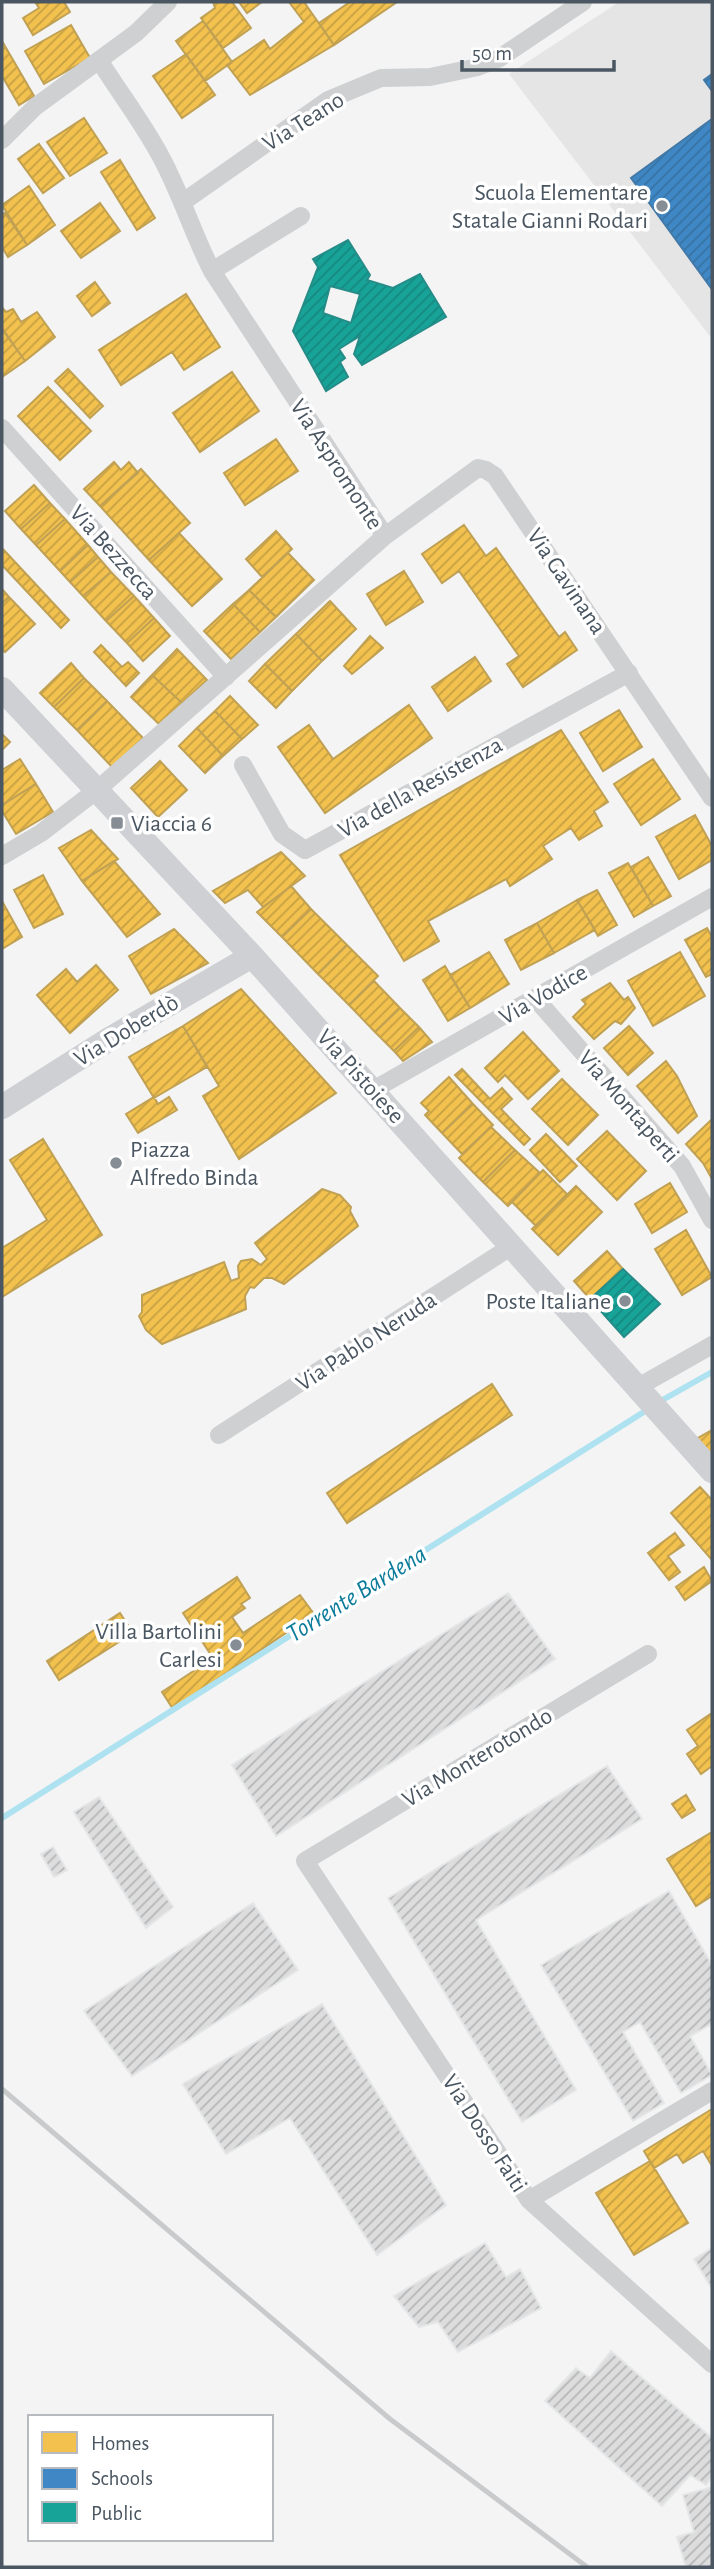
<svg xmlns="http://www.w3.org/2000/svg" width="714" height="2569" font-family="'Alegreya Sans',sans-serif">
  <defs>
    <pattern id="homes-hatch" width="6" height="6" patternUnits="userSpaceOnUse" patternTransform="scale(1.75)"><rect width="6" height="6" fill="#f2c14e"/><path d="M-1 1l2-2M0 6l6-6M5 7l2-2" fill="none" stroke="#c6a044"/></pattern>
    <pattern id="schools-hatch" width="6" height="6" patternUnits="userSpaceOnUse" patternTransform="scale(1.75)"><rect width="6" height="6" fill="#3f88c5"/><path d="M-1 1l2-2M0 6l6-6M5 7l2-2" fill="none" stroke="#3772a3"/></pattern>
    <pattern id="public-hatch" width="6" height="6" patternUnits="userSpaceOnUse" patternTransform="scale(1.75)"><rect width="6" height="6" fill="#17a398"/><path d="M-1 1l2-2M0 6l6-6M5 7l2-2" fill="none" stroke="#17887f"/></pattern>
    <pattern id="building-hatch" width="6" height="6" patternUnits="userSpaceOnUse" patternTransform="scale(1.75)"><rect width="6" height="6" fill="#ddddde"/><path d="M-1 1l2-2M0 6l6-6M5 7l2-2" fill="none" stroke="#b5b6b7"/></pattern>
  </defs>
  <rect width="100%" height="100%" fill="#f4f4f4"/>
  <path fill="#e6e5e6" d="M619,2H712V339L509,74Z"/>
  <path fill="url(#homes-hatch)" stroke="#c0a154" stroke-width="2" d="M35,2H64L70,12L33,35L23,18L39,8Z
    M213,2H232L251,28L223,48L201,18L215,8Z
    M239,2H262L247,13Z
    M289,2H304L334,45L250,95L227,65L264,40L270,49L304,22Z
    M350,2H397L334,45L319,23Z
    M203,21L232,62L205,81L176,41Z
    M71,25L90,58L44,84L25,51Z
    M2,41L34,96L19,105L2,76Z
    M186,54L215,95L182,118L153,76Z
    M84,118L107,153L70,176L47,142Z
    M39,144L64,178L43,193L18,159Z
    M120,160L155,218L137,230L101,172Z
    M29,186L55,225L27,245L2,205Z
    M100,203L120,231L81,258L61,231Z
    M5,213L27,245L8,257L2,247V215Z
    M95,282L110,303L92,316L77,296Z
    M186,294L220,347L184,370L172,352L121,385L99,350Z
    M2,307L6,312L13,309L21,322L37,312L55,337L25,361L2,328Z
    M2,329L25,361L2,377Z
    M68,369L103,406L90,418L55,381Z
    M232,372L259,411L200,452L173,413Z
    M48,387L91,431L60,460L18,416Z
    M276,439L298,471L245,505L224,473Z
    M114,462L121,470L129,462L138,473L100,506L84,489Z
    M141,469L190,523L149,560L100,506Z
    M34,485L50,503L21,529L5,511Z
    M50,503L65,519L36,545L21,529Z
    M65,519L88,545L60,571L36,545Z
    M464,525L486,556L496,548L559,637L565,632L577,650L523,687L507,664L519,656L459,571L442,583L422,554Z
    M276,531L292,549L262,577L246,559Z
    M179,533L222,579L192,606L149,560Z
    M88,545L98,557L70,582L60,571Z
    M2,548L69,620L61,628L2,565Z
    M288,553L314,580L276,617L249,590Z
    M98,557L111,572L83,596L70,582Z
    M404,571L423,602L386,625L367,594Z
    M111,572L134,596L106,621L83,596Z
    M2,589L9,597L2,603Z
    M249,590L276,617L260,632L233,604Z
    M134,596L154,618L127,643L106,621Z
    M9,597L35,624L5,652L2,649V603Z
    M330,601L356,629L322,661L296,634Z
    M233,604L260,632L231,659L204,631Z
    M154,618L170,636L143,661L127,643Z
    M296,634L322,661L292,691L265,664Z
    M370,636L383,648L352,674L344,666Z
    M101,645L122,667L128,662L139,673L126,686L94,652Z
    M177,649L207,680L182,703L152,675Z
    M475,657L491,681L448,711L432,687Z
    M71,663L84,678L54,707L40,693Z
    M265,664L292,691L276,708L249,681Z
    M152,675L182,703L160,725L131,697Z
    M84,678L107,701L77,730L54,707Z
    M230,696L258,725L242,739L215,711Z
    M107,701L143,738L112,767L77,730Z
    M409,705L432,738L325,813L278,747L309,725L333,759Z
    M619,710L642,747L603,771L580,733Z
    M215,711L242,739L223,756L197,728Z
    M197,728L223,756L205,773L179,746Z
    M561,730L608,802L594,811L602,826L579,840L571,828L543,846L552,859L510,886L506,879L428,921L439,941L404,961L340,855Z
    M2,734L10,742L2,750Z
    M20,759L36,784L2,805V770Z
    M653,759L680,799L641,825L614,784Z
    M160,761L187,790L158,817L131,788Z
    M36,784L53,812L16,834L2,811V805Z
    M695,815L712,846V860L679,879L656,837Z
    M91,830L118,859L82,881L59,848Z
    M281,852L305,876L263,907L248,890L225,903L213,891Z
    M648,857L671,896L653,906L631,867Z
    M114,861L160,914L127,937L82,881Z
    M628,863L653,906L634,917L609,873Z
    M43,875L63,914L34,928L14,890Z
    M291,886L311,909L282,937L257,912Z
    M597,890L617,925L598,936L577,900Z
    M577,900L595,930L554,953L537,923Z
    M2,901L22,937L2,949Z
    M311,909L347,945L318,974L282,937Z
    M537,923L554,953L521,970L505,940Z
    M707,928L712,937V974L706,977L685,940Z
    M174,929L208,963L151,994L129,956Z
    M347,945L378,976L349,1005L318,974Z
    M489,952L509,984L470,1008L450,975Z
    M680,952L705,996L653,1026L628,981Z
    M96,965L118,990L70,1033L37,995L66,969L77,982Z
    M445,966L470,1008L448,1021L423,980Z
    M374,981L400,1008L375,1032L349,1005Z
    M610,983L624,1000L628,997L635,1008L621,1024L615,1021L594,1039L573,1017L586,1004L582,1000Z
    M241,989L336,1093L239,1159L203,1096L219,1086L183,1026Z
    M400,1008L419,1027L394,1051L375,1032Z
    M183,1026L207,1067L154,1098L129,1057Z
    M629,1026L653,1053L628,1075L604,1048Z
    M419,1027L432,1042L403,1061L394,1051Z
    M523,1032L559,1071L528,1099L505,1075L498,1082L485,1068Z
    M666,1061L677,1076L697,1116L678,1133L637,1086Z
    M462,1069L490,1099L502,1088L512,1099L501,1109L530,1139L524,1145L455,1075Z
    M449,1077L473,1104L442,1133L425,1115L429,1111L421,1103Z
    M562,1079L598,1115L568,1145L532,1109Z
    M154,1097L158,1104L169,1097L177,1110L138,1133L126,1114Z
    M473,1104L493,1125L462,1154L442,1133Z
    M712,1119V1179L703,1163L686,1144Z
    M491,1127L515,1150L483,1182L459,1158Z
    M607,1131L646,1171L617,1200L577,1159Z
    M546,1134L577,1166L560,1182L530,1150Z
    M43,1139L102,1235L2,1297V1248L47,1220L10,1160Z
    M515,1150L540,1173L508,1206L483,1182Z
    M543,1170L567,1194L536,1226L512,1202Z
    M670,1183L687,1212L652,1233L635,1204Z
    M576,1186L602,1212L558,1255L532,1229Z
    M322,1189L340,1195L351,1207L350,1211L358,1226L284,1284L272,1278H264L254,1288L250,1287L245,1296L246,1309L162,1344L146,1330L139,1316L142,1312V1295L224,1262L231,1281L239,1278L238,1266L241,1261L252,1259L261,1265L267,1259L255,1243Z
    M686,1230L712,1277L682,1295L655,1249Z
    M607,1251L623,1269L590,1299L574,1281Z
    M492,1384L512,1415L347,1523L327,1493Z
    M712,1430V1459L696,1439Z
    M700,1487L712,1500V1560L671,1513Z
    M675,1533L684,1545L668,1556L680,1572L669,1580L648,1553Z
    M704,1567L712,1581L685,1600L676,1587Z
    M237,1577L250,1598L241,1604L245,1608L232,1617L243,1633L300,1595L314,1614L173,1709L162,1692L213,1658L183,1613Z
    M120,1613L133,1633L59,1680L47,1661Z
    M712,1713V1766L701,1774L687,1754L698,1746L687,1730Z
    M686,1795L695,1810L682,1818L672,1804Z
    M712,1832V1896L696,1906L667,1859Z
    M712,2109V2166L703,2151L683,2163L677,2154L654,2168L644,2151Z
    M650,2161L688,2223L634,2255L596,2193Z"/>
  <path fill="url(#schools-hatch)" stroke="#4279a7" stroke-width="2" d="M712,74V91L704,80Z
    M712,119V287L711,288L631,178Z"/>
  <path fill="url(#public-hatch)" stroke="#268c88" stroke-width="2" fill-rule="evenodd" d="M348,240L370,275L367,280L393,288L420,274L446,317L362,365L354,354L360,336L339,349L345,358L340,362L348,377L326,391L293,331L318,267L313,259ZM330,286L360,294L351,323L323,313Z
    M623,1269L660,1304L624,1337L590,1299Z"/>
  <g fill="none" stroke-linecap="round" stroke-linejoin="round">
    <path stroke="#aee2f0" stroke-width="6" d="M659,1402L712,1372
      M2,1818L650,1408"/>
  </g>
  <path fill="url(#building-hatch)" stroke="#e5e6e7" stroke-width="2" d="M508,1593L555,1659L276,1836L232,1765Z
    M607,1766L642,1819L476,1920L576,2090L522,2122L388,1898Z
    M99,1797L173,1907L146,1928L74,1812Z
    M53,1847L67,1870L54,1877L41,1854Z
    M669,1891L712,1965V2024L690,2036L712,2075L681,2093L640,2022L623,2032L664,2103L633,2121L541,1965Z
    M253,1903L298,1970L132,2076L84,2011Z
    M322,2004L446,2205L377,2255L290,2118L226,2154L183,2084Z
    M485,2243L506,2277L520,2269L541,2308L458,2352L438,2322L419,2327L394,2296Z
    M712,2248V2289L694,2259Z
    M611,2351L712,2438V2478L706,2485L690,2475L662,2506L545,2401L576,2368L590,2378Z
    M712,2487V2567H686L677,2537L694,2532L683,2495Z"/>
  <g fill="none" stroke-linecap="round" stroke-linejoin="round">
    <path stroke="#ced0d2" stroke-width="18" d="M99,60C119,92 143,123 161,157C181,194 193,234 212,271L385,536
      M2,140L35,107L136,33L168,2
      M183,202L328,100L381,78L430,77L478,67L498,59L583,2
      M212,271L301,216
      M2,428L226,677
      M243,765L282,834L305,850L629,673
      M2,856L41,833L97,790L385,536L478,468L486,470L495,476L712,798
      M536,999L682,1166L712,1220
      M373,1090L712,897
      M638,1387L712,1345
      M219,1435L512,1246
      M648,1654L305,1861L529,2200L712,2364
      M529,2200L712,2091"/>
    <path stroke="#ced0d4" stroke-width="24" d="M2,689L252,956L712,1471
      M2,1107L111,1038L252,956"/>
    <path stroke="#c9cacc" stroke-width="5" d="M2,2089L390,2419L587,2567"/>
  </g>
  <g fill="#868d94" stroke="#fff" stroke-width="2.5">
    <circle cx="662" cy="206" r="7"/>
    <rect x="110" y="816" width="14" height="14" rx="3.5"/>
    <circle cx="116" cy="1163" r="7"/>
    <circle cx="625" cy="1301" r="7"/>
    <circle cx="236" cy="1645" r="7"/>
  </g>
  <g text-anchor="middle" stroke-width="7" stroke-linejoin="round" paint-order="stroke">
    <g font-size="24" fill="#4a5661" stroke="#fff">
      <text transform="translate(303 121) rotate(-32)" y="8">Via Teano</text>
      <text transform="translate(337 464) rotate(57)" y="8">Via Aspromonte</text>
      <text transform="translate(114 552) rotate(48)" y="8">Via Bezzecca</text>
      <text transform="translate(567 581) rotate(56)" y="8">Via Gavinana</text>
      <text transform="translate(420 787) rotate(-29)" y="8">Via della Resistenza</text>
      <text transform="translate(543 994) rotate(-30)" y="8">Via Vodice</text>
      <text transform="translate(126 1030) rotate(-31)" y="8">Via Doberdò</text>
      <text transform="translate(361 1076) rotate(48)" y="8">Via Pistoiese</text>
      <text transform="translate(629 1106) rotate(49)" y="8">Via Montaperti</text>
      <text transform="translate(366 1341) rotate(-33)" y="8">Via Pablo Neruda</text>
      <text transform="translate(477 1757) rotate(-31)" y="8">Via Monterotondo</text>
      <text transform="translate(485 2133) rotate(57)" y="8">Via Dosso Faiti</text>
    </g>
    <g font-size="24" fill="#4a5661" stroke="#fff" text-anchor="end">
      <text x="648" y="200">Scuola Elementare<tspan x="648" dy="28">Statale Gianni Rodari</tspan></text>
      <text x="131" y="831" text-anchor="start">Viaccia 6</text>
      <text x="130" y="1157" text-anchor="start">Piazza<tspan x="130" dy="28">Alfredo Binda</tspan></text>
      <text x="611" y="1309">Poste Italiane</text>
      <text x="222" y="1639">Villa Bartolini<tspan x="222" dy="28">Carlesi</tspan></text>
    </g>
    <g font-size="26" font-style="italic" fill="#0c7c9b" stroke="#fff">
      <text transform="translate(356 1593) rotate(-32)" y="9">Torrente Bardena</text>
    </g>
  </g>
  <rect width="714" height="2569" fill="none" stroke="#4a5661" stroke-width="7"/>
  <rect x="28" y="2415" width="245" height="126" fill="#ffffff" stroke="#b7bbc0" stroke-width="2"/>
  <rect x="42" y="2432" width="35" height="21" fill="#f2c14e" stroke="#b7bbc0" stroke-width="2"/>
  <text x="91" y="2450" font-size="21" fill="#4a5661">Homes</text>
  <rect x="42" y="2468" width="35" height="21" fill="#3f88c5" stroke="#b7bbc0" stroke-width="2"/>
  <text x="91" y="2485" font-size="21" fill="#4a5661">Schools</text>
  <rect x="42" y="2502" width="35" height="21" fill="#17a398" stroke="#b7bbc0" stroke-width="2"/>
  <text x="91" y="2520" font-size="21" fill="#4a5661">Public</text>
  <path d="M462 60v10h152v-10" fill="none" stroke="#4a5661" stroke-width="3.5"/>
  <text x="472" y="60" font-size="21" fill="#4a5661" stroke="#ffffff" stroke-width="5" paint-order="stroke">50 m</text>
</svg>
